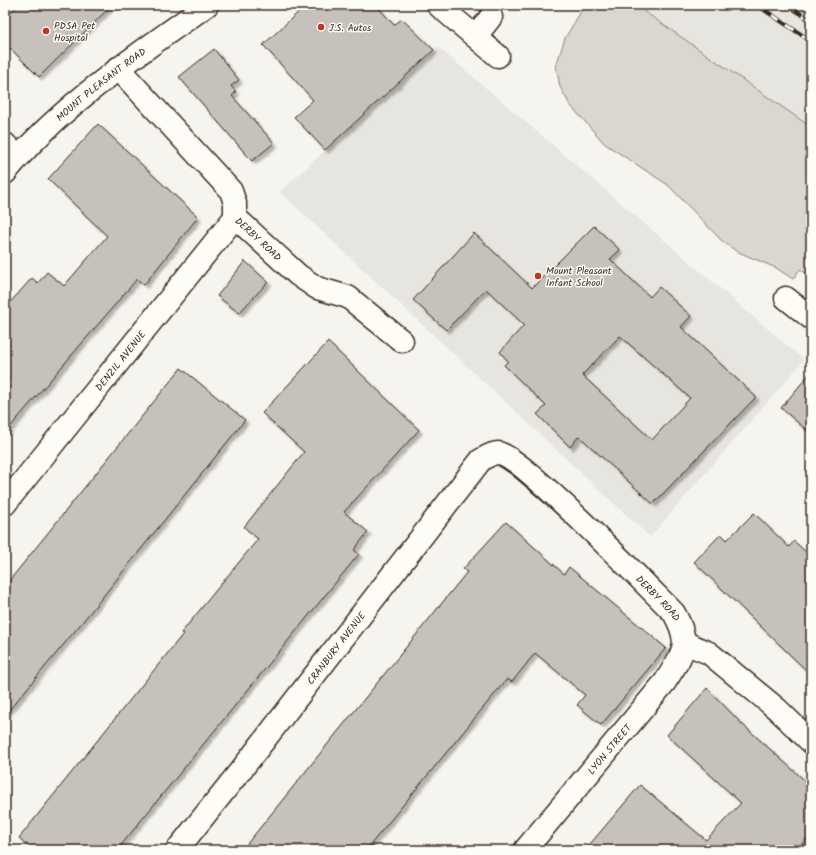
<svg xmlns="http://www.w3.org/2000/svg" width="816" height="855" font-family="Kalam,sans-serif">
  <defs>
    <filter id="shadow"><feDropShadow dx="3.5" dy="3.5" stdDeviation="1" flood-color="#0004"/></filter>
  </defs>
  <rect width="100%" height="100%" fill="#f5f4ee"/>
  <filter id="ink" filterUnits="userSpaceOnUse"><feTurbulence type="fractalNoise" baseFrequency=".025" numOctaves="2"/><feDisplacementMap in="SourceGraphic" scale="8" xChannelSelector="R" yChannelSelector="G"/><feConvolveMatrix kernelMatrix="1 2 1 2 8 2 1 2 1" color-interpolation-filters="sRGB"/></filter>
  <g filter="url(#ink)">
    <path fill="#e7e5df" d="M635,5H811V127Z
      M438,47L804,360L650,537L280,192Z"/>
    <path fill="#dad6d0" stroke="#8a8077" d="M585,5H635L811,127V277L800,269L793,279L776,268L736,251L722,241L668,185L605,144L570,105L560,87L556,66L565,38Z"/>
    <path fill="#c7c1bb" stroke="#3b2a1e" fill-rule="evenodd" filter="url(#shadow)" d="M18,5H112L39,77L5,43V18Z
      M306,5H376L394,25L402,19L434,50L325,150L294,117L313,100L263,45Z
      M214,49L239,80L231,86L236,92L232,96L274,143L252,161L179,77Z
      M98,124L198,217L144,285L137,279L5,433V308L32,278L38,283L47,272L64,286L107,236L48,179Z
      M594,226L620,250L610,259L650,297L659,287L691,316L681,327L756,397L653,504L579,436L570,447L537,414L546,406L504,365L508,361L500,352L524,325L486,289L446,330L413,300L474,233L532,288ZM620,336L690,398L652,440L582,375Z
      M245,261L268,282L239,313L217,296Z
      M328,342L419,430L344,512L368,532L354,550L359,554L117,850H33L19,838L183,634L181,633L258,539L244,527L304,452L262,413Z
      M181,368L245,420L84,620L5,715V586Z
      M811,372V434L781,408Z
      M754,513L789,547L794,541L811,557V675L694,562L721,534L727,540Z
      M506,522L564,574L569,567L666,648L601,725L577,705L585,695L535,653L512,682L507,679L366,850H242L467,572L463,569Z
      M707,688L742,724L811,786V834L796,850H585L640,785L706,840L741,803L667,735Z"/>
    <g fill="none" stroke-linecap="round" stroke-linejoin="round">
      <defs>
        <g id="minor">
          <path d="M438,5L498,56"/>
          <path d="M476,36L491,17"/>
          <path d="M118,68L231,191L235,203V217"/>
          <path d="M5,144L18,157"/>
          <path id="s1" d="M235,217L298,275L317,288L348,297L402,341"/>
          <path d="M786,298L811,318"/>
          <path id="s2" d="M5,504L235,217"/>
          <path d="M685,643L709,653L777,709L811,742"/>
          <path id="s3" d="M177,850L249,760L481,460C486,457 492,453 498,453C519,454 650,589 674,613C692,645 683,653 665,682L525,850"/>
        </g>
        <g id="tertiary">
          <path id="s4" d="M5,173C61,105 136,56 207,5"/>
        </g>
      </defs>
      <use href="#minor" stroke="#3b2a1e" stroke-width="25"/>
      <use href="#tertiary" stroke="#3b2a1e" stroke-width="25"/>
      <use href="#minor" stroke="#fdfcf7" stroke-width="22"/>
      <use href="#tertiary" stroke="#fdfcf7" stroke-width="22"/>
      <defs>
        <path id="rail" d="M757,5L811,41
          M788,5L811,21"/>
      </defs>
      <use href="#rail" stroke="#3b2a1e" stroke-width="4.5"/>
      <use href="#rail" stroke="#fdfcf7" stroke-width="3" stroke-dasharray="9" stroke-linecap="butt"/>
    </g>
  </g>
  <g fill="#c8321e" stroke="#fdfcf7" stroke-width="1.5">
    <circle cx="321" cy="27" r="4"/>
    <circle cx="46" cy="31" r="4"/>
    <circle cx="538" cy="276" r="4"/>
  </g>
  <g text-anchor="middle" stroke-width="3" stroke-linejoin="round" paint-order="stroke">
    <g font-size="10" fill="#3b2a1e" stroke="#fdfcf7" text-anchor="start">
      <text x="54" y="29">PDSA Pet<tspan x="54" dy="12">Hospital</tspan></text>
      <text x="329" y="31">J.S. Autos</text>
      <text x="546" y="274">Mount Pleasant<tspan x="546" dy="12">Infant School</tspan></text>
    </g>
    <g font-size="10" fill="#3b2a1e" stroke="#fdfcf7">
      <text dy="4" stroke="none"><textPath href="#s4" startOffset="131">MOUNT PLEASANT ROAD</textPath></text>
      <text dy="4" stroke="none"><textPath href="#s1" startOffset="32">DERBY ROAD</textPath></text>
      <text dy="4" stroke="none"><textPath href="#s2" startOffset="184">DENZIL AVENUE</textPath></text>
      <text dy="4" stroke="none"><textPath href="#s3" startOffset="730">DERBY ROAD</textPath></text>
      <text dy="4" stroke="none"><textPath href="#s3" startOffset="257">CRANBURY AVENUE</textPath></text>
      <text transform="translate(609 749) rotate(-50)" y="4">LYON STREET</text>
    </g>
  </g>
  <rect width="816" height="855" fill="none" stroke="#fdfcf7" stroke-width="20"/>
  <rect x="10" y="10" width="796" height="835" fill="none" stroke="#3b2a1e" stroke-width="1.5" filter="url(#ink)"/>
</svg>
